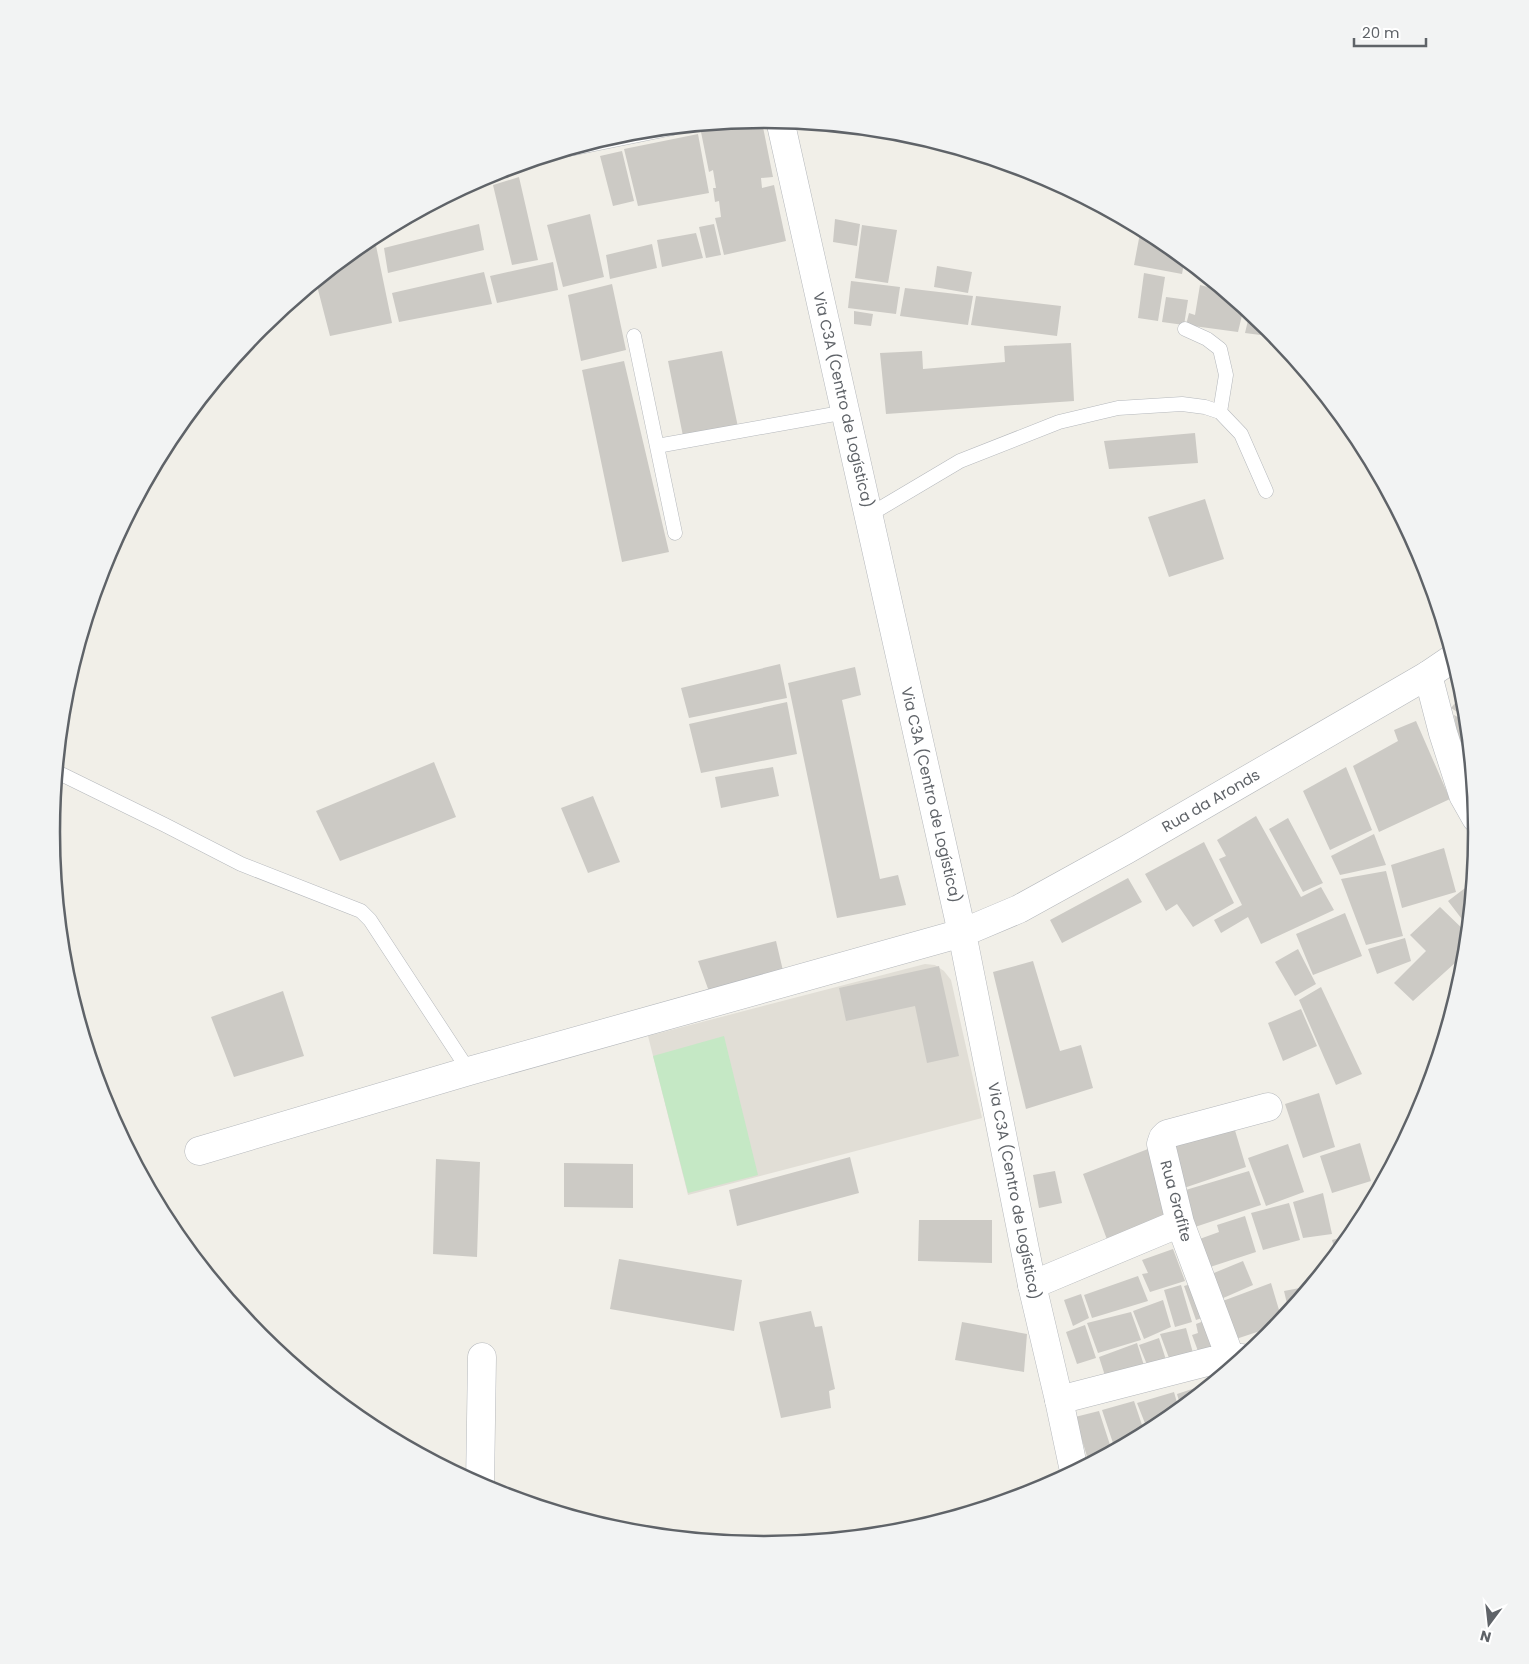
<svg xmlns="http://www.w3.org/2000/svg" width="1529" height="1664" font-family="Poppins,sans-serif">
  <rect width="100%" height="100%" fill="#f1efe8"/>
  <path fill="#e1ded6" d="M925,964L935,965L944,971L951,980L982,1118L688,1195L648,1036Z"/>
  <path fill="#c5e8c5" d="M724,1036L758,1175L688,1193L653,1056Z"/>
  <path fill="#cccac5" d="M755,120V123L762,122L773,177L761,178L762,188L774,185L786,241L724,255L715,218L721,217L719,201L715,202L713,188H716L713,170L709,172L700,127L715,124Z
    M698,134L709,193L638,206L624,149Z
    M622,151L634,201L613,206L600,156Z
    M519,177L538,260L512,265L493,185Z
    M590,214L604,277L563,287L547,225Z
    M835,219L860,224L857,246L833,242Z
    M479,224L484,250L388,273L384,248Z
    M714,224L721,255L706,258L699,227Z
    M862,225L897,230L888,283L855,278Z
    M1141,228L1161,239L1185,258L1182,274L1134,265Z
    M696,233L703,258L662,267L657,240Z
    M374,236L392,323L330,336L316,282Z
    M652,244L657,268L610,279L606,255Z
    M553,262L558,290L497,303L490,276Z
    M937,266L972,272L968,293L934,287Z
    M484,272L492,304L399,322L392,293Z
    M1144,273L1165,277L1158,321L1138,318Z
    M1203,274L1214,283L1215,284L1202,280Z
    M851,281L900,287L896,314L848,308Z
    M612,284L626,350L581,361L568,295Z
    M1200,285L1224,291L1244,307L1238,332L1186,325L1189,313L1195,315Z
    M905,288L973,296L968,325L900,316Z
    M976,296L1061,306L1057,336L971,325Z
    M1166,297L1188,300L1184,325L1162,322Z
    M854,311L873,314L871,326L854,324Z
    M1250,312L1269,328L1277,337L1245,333Z
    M1071,343L1074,401L886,414L880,353L922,351L923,369L1005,362L1004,346Z
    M722,351L738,427L683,436L668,361Z
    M624,361L669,552L622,562L582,370Z
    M1195,433L1198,463L1109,469L1104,441Z
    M1205,499L1224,559L1169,577L1148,517Z
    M780,664L787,698L689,718L681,688Z
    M855,667L861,695L842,700L880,879L898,875L906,905L837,918L788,683Z
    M1464,692V693L1467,718L1451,708Z
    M787,702L797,754L701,773L689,724Z
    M1454,715L1467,722L1470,757L1461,758Z
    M1416,721L1450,799L1379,832L1353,766L1398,741L1394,730Z
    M434,762L456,817L340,861L316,811Z
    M773,767L779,796L721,808L715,777Z
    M1346,767L1372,830L1330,850L1303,791Z
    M593,796L620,862L588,873L561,808Z
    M1256,816L1301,897L1321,887L1334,910L1261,944L1248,917L1221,933L1214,920L1242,905L1219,859L1226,856L1217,840Z
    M1288,818L1323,883L1303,892L1269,829Z
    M1374,834L1386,865L1340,875L1331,856Z
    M1204,842L1234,903L1193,927L1177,904L1166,911L1145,874Z
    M1444,848L1456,892L1402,908L1391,865Z
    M1386,871L1403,936L1366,945L1341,879Z
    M1128,878L1142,902L1062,943L1050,920Z
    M1473,882L1468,927L1448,901Z
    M1440,907L1468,934L1466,953L1413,1001L1394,983L1426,951L1410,935Z
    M1345,913L1362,956L1313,975L1296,934Z
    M1405,938L1411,961L1377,974L1368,949Z
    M776,941L784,975L711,997L698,961Z
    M1298,949L1316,984L1295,996L1275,962Z
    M1033,961L1060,1051L1081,1045L1093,1088L1026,1109L993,972Z
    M939,966L959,1056L927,1063L915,1006L846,1021L839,988Z
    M1321,987L1362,1074L1336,1085L1299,1000Z
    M283,991L304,1056L234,1077L211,1017Z
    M1453,1007L1451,1013L1449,1020L1445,1016Z
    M1301,1009L1317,1046L1283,1061L1268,1023Z
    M1319,1093L1335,1147L1303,1158L1285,1104Z
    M1234,1127L1246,1167L1178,1190L1168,1147Z
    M1360,1143L1371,1181L1332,1193L1320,1156Z
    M1288,1144L1304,1192L1266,1206L1248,1158Z
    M1148,1149L1173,1219L1109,1245L1083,1174Z
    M850,1157L859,1193L737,1226L729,1190Z
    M436,1159L480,1162L477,1257L433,1254Z
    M564,1163L633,1164V1208L564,1207Z
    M1055,1171L1062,1203L1039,1208L1033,1175Z
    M1249,1171L1261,1205L1192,1228L1179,1192Z
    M1323,1193L1332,1234L1303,1238L1293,1202Z
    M1289,1203L1300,1240L1263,1250L1251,1213Z
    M1245,1216L1256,1252L1204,1269L1194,1241L1219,1232L1217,1225Z
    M919,1220H992V1263L918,1261Z
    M1352,1235L1336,1254L1332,1240Z
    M1173,1249L1185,1281L1150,1292L1142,1274L1148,1273L1142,1260Z
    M619,1259L742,1280L734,1331L610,1309Z
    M1243,1261L1253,1285L1221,1299L1209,1275Z
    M1138,1276L1148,1301L1092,1318L1084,1295Z
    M1198,1282L1211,1315L1196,1320L1184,1286Z
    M1271,1283L1282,1320L1278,1325L1233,1340L1220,1302Z
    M1181,1285L1192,1322L1175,1327L1164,1290Z
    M1310,1286L1289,1312L1284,1291Z
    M1081,1294L1089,1318L1073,1326L1064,1300Z
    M1163,1300L1171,1327L1144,1339L1133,1311Z
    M811,1311L815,1327L822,1326L835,1389L829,1391L831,1408L781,1418L759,1322Z
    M1131,1312L1141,1340L1098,1353L1087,1323Z
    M1212,1318L1225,1354L1201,1359L1192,1335L1198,1333L1196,1324Z
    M962,1322L1027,1334L1024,1372L955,1360Z
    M1085,1325L1096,1358L1077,1364L1066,1332Z
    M1186,1328L1195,1360L1172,1366L1160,1334Z
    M1159,1338L1168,1366L1150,1372L1139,1345Z
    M1137,1343L1146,1372L1107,1382L1099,1357Z
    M1213,1382L1181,1408L1177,1394Z
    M1174,1392L1179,1410L1161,1425L1148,1431L1137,1403Z
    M1134,1401L1144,1431L1135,1432L1137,1438L1115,1449L1102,1410Z
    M1099,1411L1112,1451L1089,1463L1075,1417Z"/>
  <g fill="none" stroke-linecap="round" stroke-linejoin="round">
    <defs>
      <path id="service" d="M570,149L673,128
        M1185,329L1207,339L1220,349L1226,375L1220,412
        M634,336L675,533
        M657,446L846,412
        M869,515L960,461L1059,422L1118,408L1182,404L1205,407L1220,412L1241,434L1266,491
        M57,772L165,825L241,864L361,911L370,920L469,1071"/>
      <path id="minor" d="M1428,675L1443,733L1463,795L1476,818
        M199,1151L469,1071L962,933
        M1032,1285L1180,1223
        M1233,1365L1180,1223L1161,1144L1163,1138L1167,1134L1268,1107
        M1059,1400L1211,1361L1242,1358
        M480,1485L482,1357"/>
      <path id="tertiary" d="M780,120L962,933L1032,1285L1059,1400L1074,1471
        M962,933L1019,909L1126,850L1428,675L1453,658"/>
    </defs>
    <use href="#service" stroke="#b5b8bc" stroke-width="15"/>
    <use href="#minor" stroke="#b5b8bc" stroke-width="29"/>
    <use href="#tertiary" stroke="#b5b8bc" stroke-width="29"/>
    <use href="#service" stroke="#fff" stroke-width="14"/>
    <use href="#minor" stroke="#fff" stroke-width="28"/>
    <use href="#tertiary" stroke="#fff" stroke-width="28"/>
  </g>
  <g text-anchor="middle" stroke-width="5" stroke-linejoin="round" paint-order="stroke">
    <g font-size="15" fill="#5f6368" stroke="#fff">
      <text transform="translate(843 400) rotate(77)" y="5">Via C3A (Centro de Logística)</text>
      <text transform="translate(931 795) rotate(77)" y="5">Via C3A (Centro de Logística)</text>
      <text transform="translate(1211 801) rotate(-30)" y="5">Rua da Aronds</text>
      <text transform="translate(1014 1191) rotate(79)" y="5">Via C3A (Centro de Logística)</text>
      <text transform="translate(1176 1201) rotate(75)" y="5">Rua Grafite</text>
    </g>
  </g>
  <path d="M0 0H1529V1664H0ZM60 832a704 704 0 1 1 1408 0a704 704 0 1 1-1408 0Z" fill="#f2f3f3" fill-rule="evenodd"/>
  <path fill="none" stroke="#5f6368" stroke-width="2.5" d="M60 832a704 704 0 1 1 1408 0a704 704 0 1 1-1408 0Z"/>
  <g transform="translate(1489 1624) rotate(195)" stroke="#ffffff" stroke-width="4" paint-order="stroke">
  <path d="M0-4L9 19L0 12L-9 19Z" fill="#5f6368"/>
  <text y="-8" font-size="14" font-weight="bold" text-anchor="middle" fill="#5f6368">N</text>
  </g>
  <path d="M1354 38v8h72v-8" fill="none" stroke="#5f6368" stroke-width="2.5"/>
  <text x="1362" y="38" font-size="15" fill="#5f6368" stroke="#ffffff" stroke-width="4" paint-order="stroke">20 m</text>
</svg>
